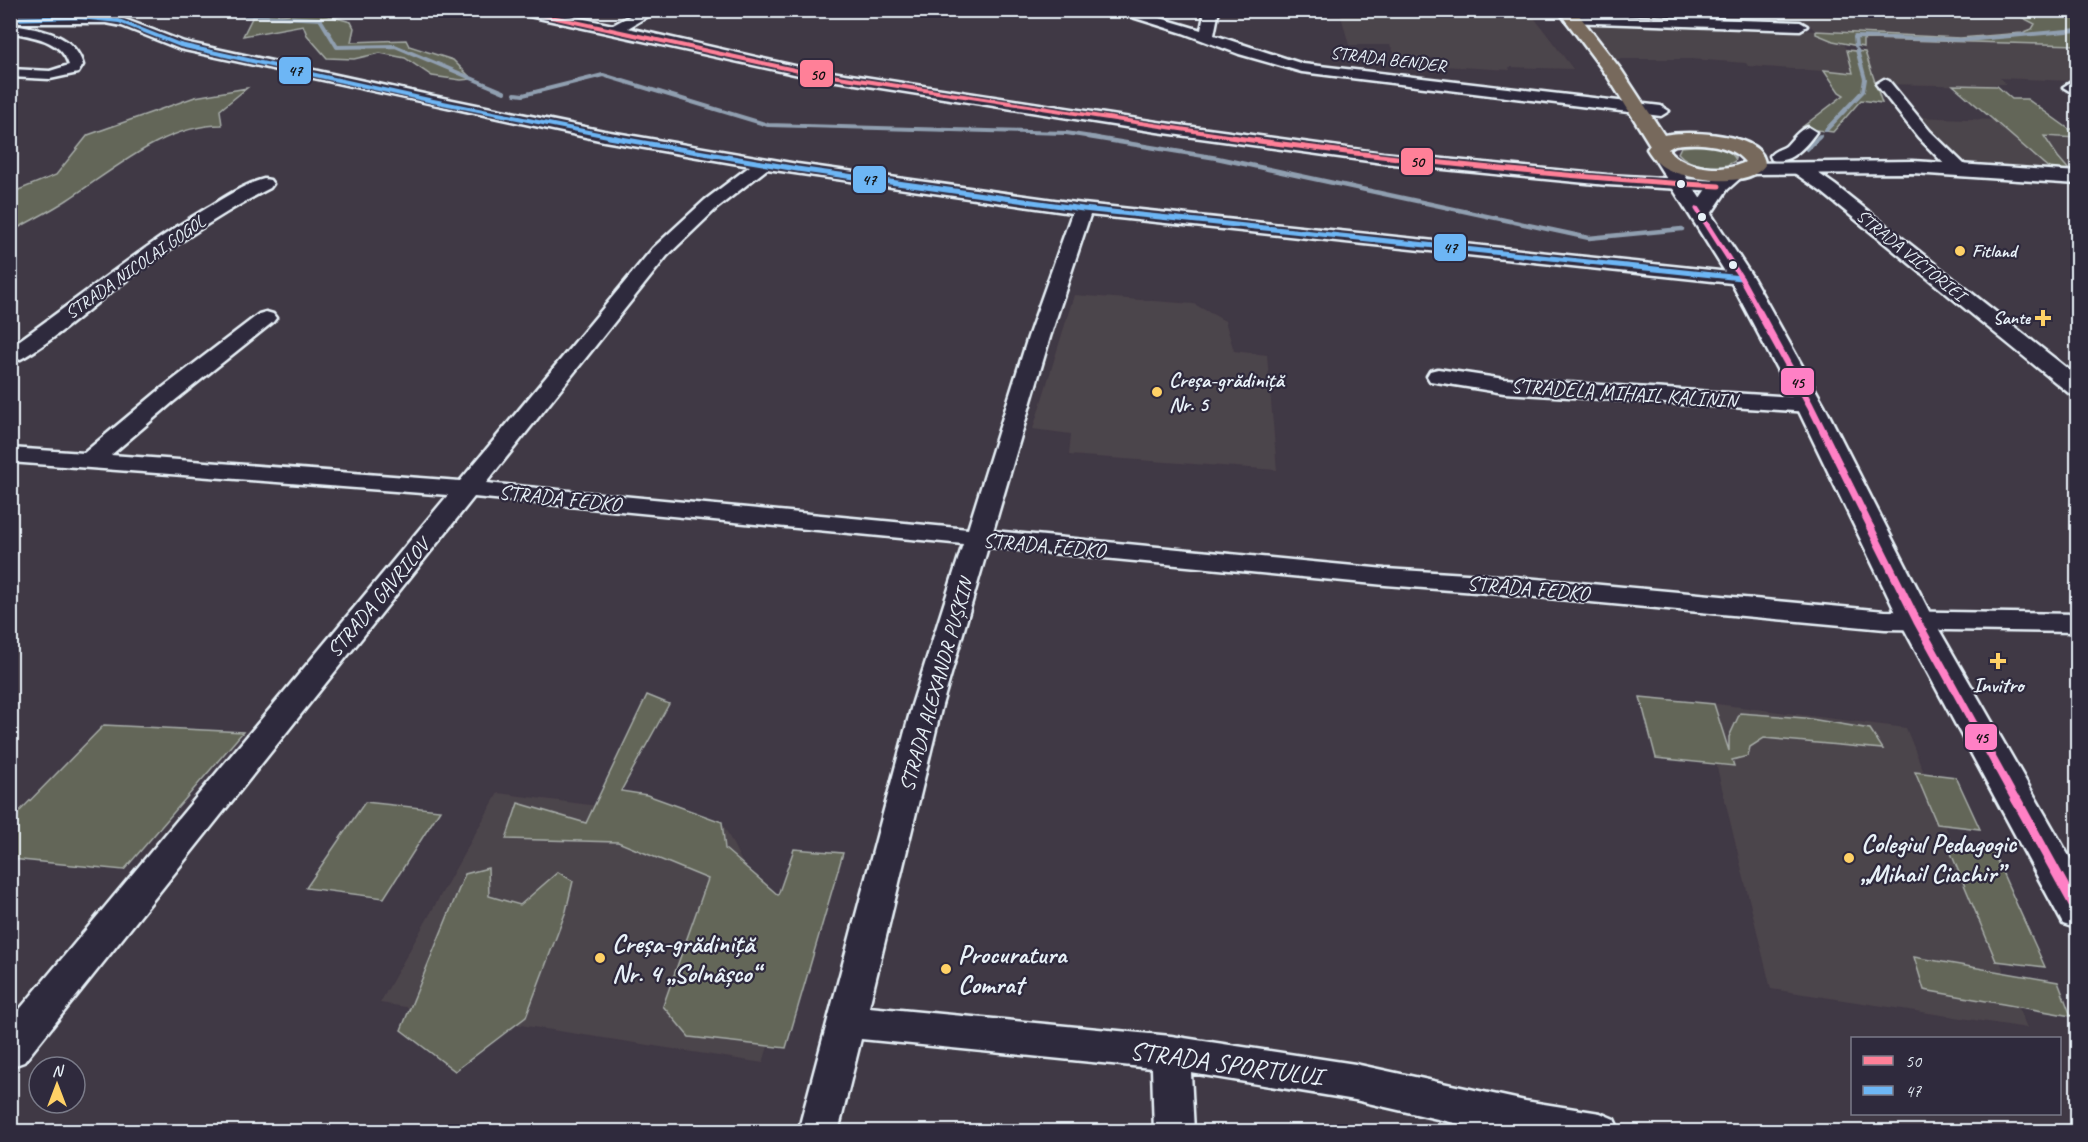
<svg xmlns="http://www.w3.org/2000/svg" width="2088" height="1142" font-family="Caveat,sans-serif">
  <rect width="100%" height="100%" fill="#403945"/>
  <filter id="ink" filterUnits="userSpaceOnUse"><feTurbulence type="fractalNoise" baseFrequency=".0167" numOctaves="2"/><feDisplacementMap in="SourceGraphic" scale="12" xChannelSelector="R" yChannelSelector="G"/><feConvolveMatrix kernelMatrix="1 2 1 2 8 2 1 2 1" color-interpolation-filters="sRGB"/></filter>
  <g filter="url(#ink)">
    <path fill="#4c444b" d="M1373,10L1529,11L1573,69L1509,67L1510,70L1443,66L1438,58H1397L1390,45H1349L1340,12L1373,14Z
      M2010,10L2035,24L2032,29L2022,33L1960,38L1816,31L1824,38L1845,45L1853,73L1748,66L1746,63L1691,59H1614L1582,23L1785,28L1815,31L1809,24L1763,21L1754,11Z
      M1572,11H1657L1664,19L1576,16Z
      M1867,39L2077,45V88L2069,81L2000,78L2006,84H1995L1997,86L1876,84L1863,47V40Z
      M1913,117L1995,120L2051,170L1957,162Z
      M2044,135L2077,138V172L2070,171L2058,158Z
      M1074,295L1194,304L1225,321L1234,351L1267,355L1277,470L1069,455L1071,434L1033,429Z
      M1701,702L1906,728L2027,1028L1771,989Z
      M498,793L722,822L764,907L808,913L763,1063L380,1003Z"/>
    <path fill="#646658" stroke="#a6aca8" stroke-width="1.5" d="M259,11H278V15L289,14L291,11H317L314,12L351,22L354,28L351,42L406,40L409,46L453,60L472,79L461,80L432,76L405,58L380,53L354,59L327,58L307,35L303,25L243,36L255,12Z
      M2010,11H2077V45L1867,39L1863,40V47L1833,41L1816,34V31L1960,38L2022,33L2032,29L2035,24Z
      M1847,50L1865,52L1882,103L1861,100L1833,132L1801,128L1844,95L1839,92L1824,70L1853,73Z
      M1953,85L1997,86L2012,99H2027L2069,129H2077V138L2044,136L2058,157L2070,171L2051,170Z
      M247,88L220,110L222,125C163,125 114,170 67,200C49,212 29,221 11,232V193L56,175L88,135L195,97Z
      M1702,145C1714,147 1731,148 1736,160C1722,172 1689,166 1678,153L1681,147Z
      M647,695L669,704L621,791L647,795L722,822L725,849L778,895L794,849L843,853L786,1048L689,1037L663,1006L708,879L618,842L506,839L518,803L586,823Z
      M1640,697L1714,704L1729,751V737L1740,713L1805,718L1870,729L1883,749L1764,738L1750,747L1748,756L1732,760L1734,766L1656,758Z
      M104,725L243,732L124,870L11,859V820Z
      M1915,772L1956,777L1980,829L1937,824Z
      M365,802L440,810L384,898L306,888Z
      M1948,846L1993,852L2045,967L1996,961Z
      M488,868L489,896L520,905L558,872L573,881L566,911L526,1017L455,1071L401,1030L465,874Z
      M1914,957L2058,982L2071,1016L1924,990Z"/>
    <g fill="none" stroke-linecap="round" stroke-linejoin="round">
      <path stroke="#909fb0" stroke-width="4" d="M145,10L320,19L337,47L395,46L504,92
        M1856,46L1855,37L1966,40L2078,30
        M515,94L523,95L603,75L768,125L1066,133L1098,138
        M1826,130L1863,91L1865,79L1857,50
        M1818,138L1820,136"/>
      <path stroke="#909fb0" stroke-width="4.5" d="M1089,137L1217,158L1589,238L1682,229
        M1807,149L1819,137"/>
      <defs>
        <path id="street" d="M514,10H542L613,25L641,10H658L628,28L799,67L1157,122L1383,153L1607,175L1719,181L1725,182L1728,186L1725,190L1719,191L1607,185L1383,163L1157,132L799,75L520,14Z
          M1110,10H1133L1201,30L1205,10H1219L1214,35L1303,64L1661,106L1669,111L1661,116L1302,72L1239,54L1183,33Z
          M79,13L119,17L184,42L433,96L604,131L797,164L1083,204L1748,274L1751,278L1748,282L1741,284L1090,215L1050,337L993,531L1385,569L1515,577L1885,611L2078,614V632L1885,629L1515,595L1385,585L988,547L942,705L869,1007L1171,1036L1355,1064L1525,1101L1600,1113L1614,1119L1620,1132H1494L1355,1100L1191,1073L1194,1132H1154L1152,1068L861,1039L838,1132H798L912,705L963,544L474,497L24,1062L10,1067V1021L448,495L10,462V448L84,453L157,392L259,314L266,312L273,314L276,318L273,322L173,402L111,455L460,481L653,248L705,200L750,166L604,141L180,49L122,26L106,23H10V15ZM767,169L1072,213L1028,337L968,529L486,483L667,256L717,208Z
          M1572,15L1800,22L1807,26L1800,30L1567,22L1565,19Z
          M14,25C42,30 74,34 83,65L78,73L50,79L10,77V69L50,71L69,65C61,39 33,37 10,32V26Z
          M1884,79L1889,81L1930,131L1965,165L1968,169L1965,173H1953L1918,137L1876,84Z
          M2071,82L2078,85V96L2063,87Z
          M1808,127L1816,132C1806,146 1791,164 1772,160L1770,156C1774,150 1780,150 1786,146C1793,139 1798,130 1808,127Z
          M1799,163L1805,164L1835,185L2078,377V396L2070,394L1823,193L1793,172L1790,168L1793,164Z
          M264,179L270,180L273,184L270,188C214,217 163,253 112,291C90,308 33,358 10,363V347C76,301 138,249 207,208C224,198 244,184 264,179Z
          M1438,369L1504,379L1810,398L1818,400L1821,405L1818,410L1810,412L1504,393L1430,381L1427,376L1430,371Z"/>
        <path id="secondary" d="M1665,154L1672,156L1700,198C1709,185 1722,164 1740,168L1743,165L1750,163L1913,161L2078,172V184L1913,173L1745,174L1727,190L1711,214L1753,278L1824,405L1934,621L2078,872V929L2063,924L1900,621L1796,405L1729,278L1655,160L1658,156Z"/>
        <path id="primary" d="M1558,10H1575L1622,71L1664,135C1686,130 1765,132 1765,165C1749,189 1689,180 1667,169C1657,164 1652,157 1647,149L1650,145L1608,77ZM1675,145C1697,142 1730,143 1745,162C1725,173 1682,169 1668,149Z"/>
      </defs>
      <use href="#street" stroke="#e8f1f8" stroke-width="5"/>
      <use href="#secondary" stroke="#e8f1f8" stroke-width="5"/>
      <use href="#primary" stroke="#e8f1f8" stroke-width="5"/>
      <use href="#street" fill="#2f2a3d" fill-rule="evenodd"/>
      <use href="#secondary" fill="#2f2a3d" fill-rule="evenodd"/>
      <use href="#primary" fill="#77695c" fill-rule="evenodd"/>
      <defs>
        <path id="bus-1-far1" d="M520,10L799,71L1240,138"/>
        <path id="bus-1" d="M1229,137C1392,159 1555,177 1719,186"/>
        <path id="bus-2-far1" d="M10,19L79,17L119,21L180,45L433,101L618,138"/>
        <path id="bus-2" d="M609,137L797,169L1083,209L1741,278"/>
        <path id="bus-3-far3" d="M1697,209L1741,278L1759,311"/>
        <path id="bus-3-far2" d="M1758,310L1810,405L1871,528"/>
        <path id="bus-3-far1" d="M1870,527L1917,621L2016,801"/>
        <path id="bus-3" d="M2016,799L2078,912"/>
      </defs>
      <use href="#bus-1-far1" stroke="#2f2a3d" stroke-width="6"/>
      <use href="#bus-1" stroke="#2f2a3d" stroke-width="8"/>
      <use href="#bus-2-far1" stroke="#2f2a3d" stroke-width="6"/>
      <use href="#bus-2" stroke="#2f2a3d" stroke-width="8"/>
      <use href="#bus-3-far3" stroke="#2f2a3d" stroke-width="8"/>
      <use href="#bus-3-far2" stroke="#2f2a3d" stroke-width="10"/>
      <use href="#bus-3-far1" stroke="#2f2a3d" stroke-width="13"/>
      <use href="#bus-3" stroke="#2f2a3d" stroke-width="15"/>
      <use href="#bus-1-far1" stroke="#ff8098" stroke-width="4"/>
      <use href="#bus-1" stroke="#ff8098" stroke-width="5"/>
      <use href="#bus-2-far1" stroke="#6db6f5" stroke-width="4"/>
      <use href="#bus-2" stroke="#6db6f5" stroke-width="5"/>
      <use href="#bus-3-far3" stroke="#ff80c5" stroke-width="5"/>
      <use href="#bus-3-far2" stroke="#ff80c5" stroke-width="7"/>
      <use href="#bus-3-far1" stroke="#ff80c5" stroke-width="8"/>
      <use href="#bus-3" stroke="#ff80c5" stroke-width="10"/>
    </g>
  </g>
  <g fill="#e8f1f8" stroke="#2f2a3d" stroke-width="2">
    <circle cx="1681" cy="184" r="5"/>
    <circle cx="1702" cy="217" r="5"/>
    <circle cx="1733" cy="265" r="5"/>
  </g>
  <g fill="#ffd166" stroke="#2f2a3d" stroke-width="2">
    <circle cx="1960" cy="251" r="6"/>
    <path d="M2040 309h6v6h6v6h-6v6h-6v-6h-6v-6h6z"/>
    <circle cx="1157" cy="392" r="6"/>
    <path d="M1995 652h6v6h6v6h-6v6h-6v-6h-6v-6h6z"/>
    <circle cx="1849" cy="858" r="6"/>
    <circle cx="600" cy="958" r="6"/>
    <circle cx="946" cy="969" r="6"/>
  </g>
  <g text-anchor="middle" stroke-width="4.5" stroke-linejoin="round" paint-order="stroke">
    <g font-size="18" fill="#e8f1f8" stroke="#2f2a3d">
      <text transform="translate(1388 59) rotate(7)" y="6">STRADA BENDER</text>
      <text transform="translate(1911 255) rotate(39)" y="6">STRADA VICTORIEI</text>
      <text transform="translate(135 267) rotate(-35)" y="6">STRADA NICOLAI GOGOL</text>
    </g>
    <g font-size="18" font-weight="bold" fill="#e8f1f8" stroke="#2f2a3d" text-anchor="start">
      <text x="1972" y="257">Fitland</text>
      <text x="2030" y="324" text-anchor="end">Sante</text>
    </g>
    <g font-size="21" font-weight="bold" fill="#e8f1f8" stroke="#2f2a3d" text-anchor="start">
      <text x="1169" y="387">Creșa-grădiniță<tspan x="1169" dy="24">Nr. 5</tspan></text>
      <text x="1998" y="692" text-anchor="middle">Invitro</text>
    </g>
    <g font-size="21" fill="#e8f1f8" stroke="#2f2a3d">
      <text transform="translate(1624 393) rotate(4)" y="7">STRADELA MIHAIL KALININ</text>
      <text transform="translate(560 498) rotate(6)" y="7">STRADA FEDKO</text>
      <text transform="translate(1044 545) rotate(5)" y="7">STRADA FEDKO</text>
      <text transform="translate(1528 588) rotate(5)" y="7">STRADA FEDKO</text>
      <text transform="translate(378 598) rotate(-50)" y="7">STRADA GAVRILOV</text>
      <text transform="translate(936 685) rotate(-74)" y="7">STRADA ALEXANDR PUȘKIN</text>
    </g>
    <g font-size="26" font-weight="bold" fill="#e8f1f8" stroke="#2f2a3d" text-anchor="start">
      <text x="1861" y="852">Colegiul Pedagogic<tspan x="1861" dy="30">„Mihail Ciachir”</tspan></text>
      <text x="612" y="952">Creșa-grădiniță<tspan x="612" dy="30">Nr. 4 „Solnâșco“</tspan></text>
      <text x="958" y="963">Procuratura<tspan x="958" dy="30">Comrat</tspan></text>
    </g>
    <g font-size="26" fill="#e8f1f8" stroke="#2f2a3d">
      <text transform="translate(1226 1063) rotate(8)" y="9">STRADA SPORTULUI</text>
    </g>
  </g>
  <g stroke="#2f2a3d" stroke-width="2">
    <rect x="278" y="56" width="34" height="29" rx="6" fill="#6db6f5"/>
    <rect x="799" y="59" width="35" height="29" rx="6" fill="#ff8098"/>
    <rect x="1400" y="147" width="34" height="29" rx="6" fill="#ff8098"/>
    <rect x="852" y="165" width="35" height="29" rx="6" fill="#6db6f5"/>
    <rect x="1433" y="233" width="34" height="29" rx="6" fill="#6db6f5"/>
    <rect x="1780" y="367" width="35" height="29" rx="6" fill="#ff80c5"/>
    <rect x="1964" y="723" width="34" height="28" rx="6" fill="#ff80c5"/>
  </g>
  <g font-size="16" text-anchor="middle" font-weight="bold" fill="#111">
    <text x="295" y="76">47</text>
    <text x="817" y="80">50</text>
    <text x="1417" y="167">50</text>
    <text x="869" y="185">47</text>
    <text x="1450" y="253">47</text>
    <text x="1797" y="388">45</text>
    <text x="1981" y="743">45</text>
  </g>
  <rect width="2088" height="1142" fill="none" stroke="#2f2a3d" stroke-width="36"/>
  <rect x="18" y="18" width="2052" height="1106" fill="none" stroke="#e8f1f8" stroke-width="2" filter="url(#ink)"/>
  <rect x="1851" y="1037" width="210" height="78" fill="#2f2a3d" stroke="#797a88" stroke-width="1.5"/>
  <rect x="1863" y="1056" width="30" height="9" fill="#ff8098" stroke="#797a88" stroke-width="1.5"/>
  <text x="1905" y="1067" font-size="18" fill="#e8f1f8">50</text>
  <rect x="1863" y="1086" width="30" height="9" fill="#6db6f5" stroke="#797a88" stroke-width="1.5"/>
  <text x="1905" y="1097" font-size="18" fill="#e8f1f8">47</text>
  <g transform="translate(57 1085)"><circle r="28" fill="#2f2a3d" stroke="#797a88" stroke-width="1.5"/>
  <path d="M0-4.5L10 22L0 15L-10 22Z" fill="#ffd166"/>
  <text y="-9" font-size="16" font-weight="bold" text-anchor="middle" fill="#e8f1f8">N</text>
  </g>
</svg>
